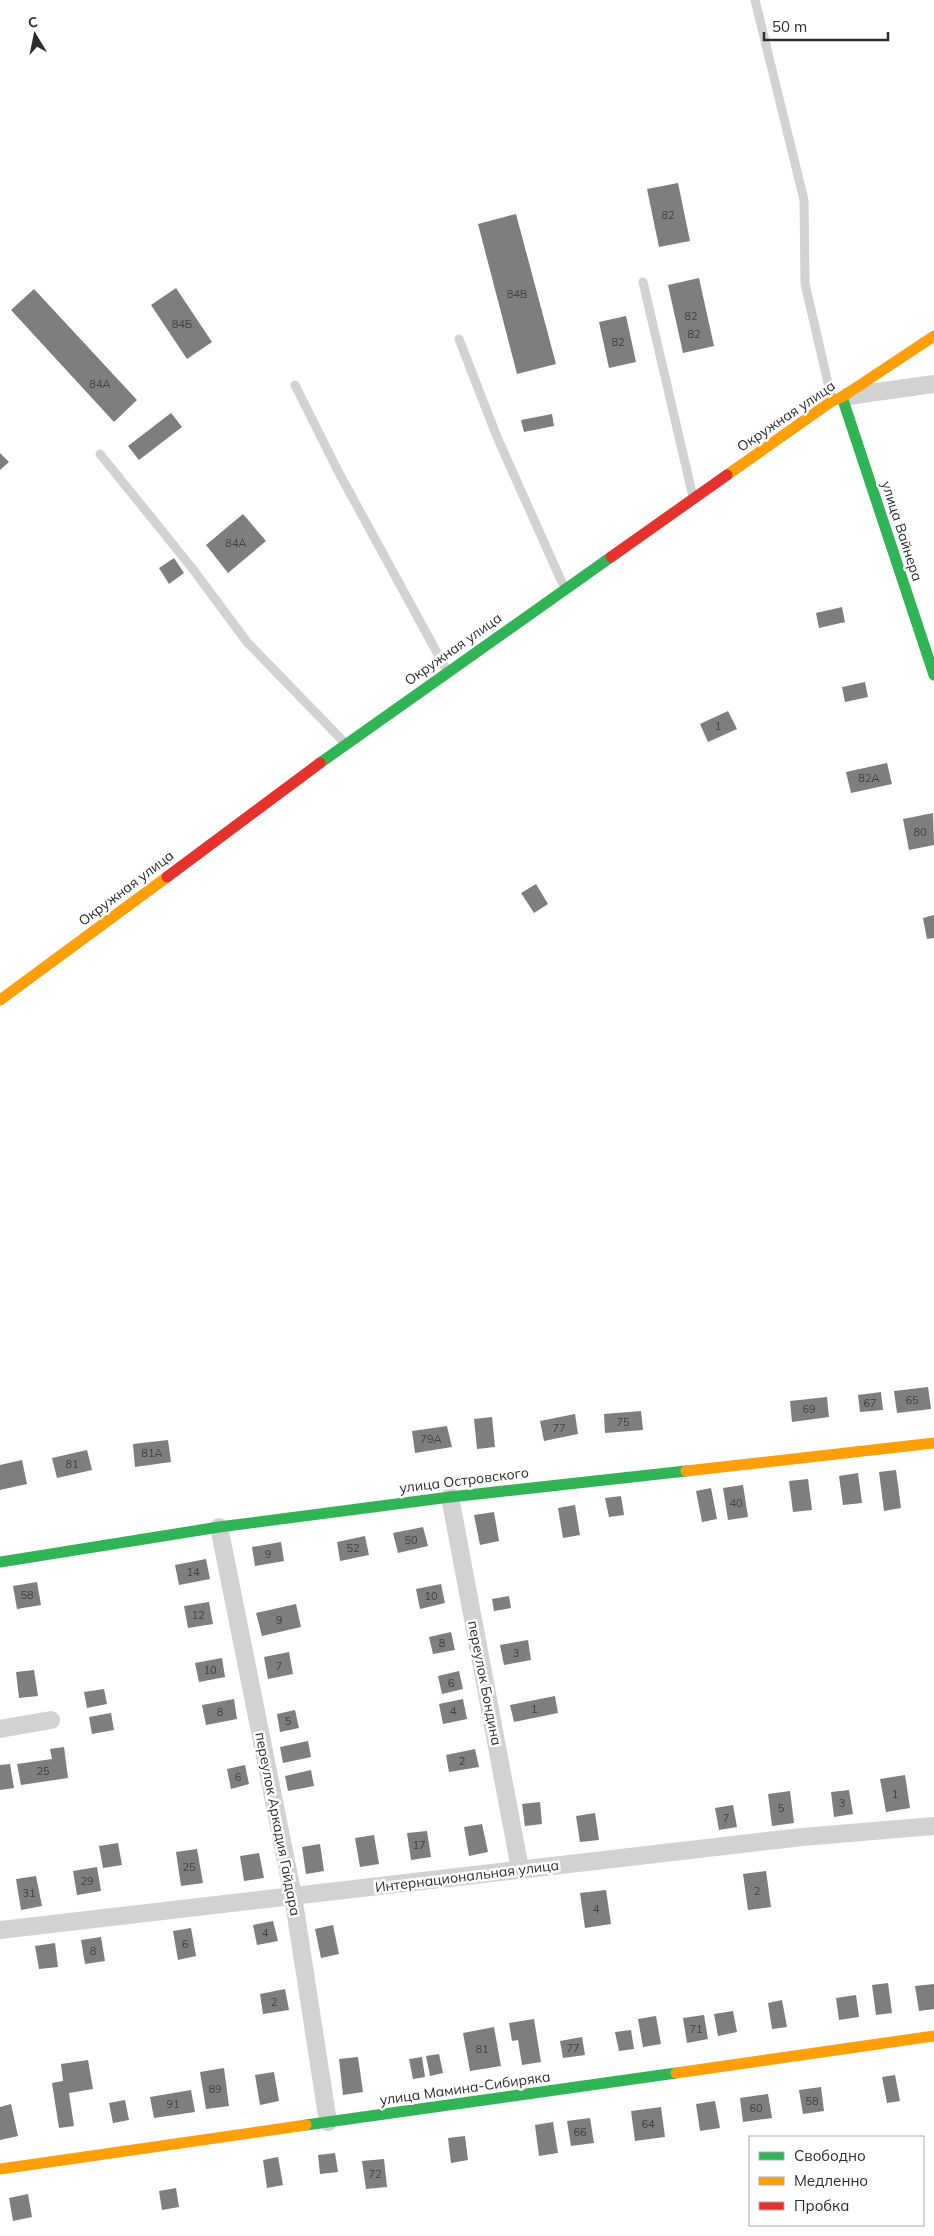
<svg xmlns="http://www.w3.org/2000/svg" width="934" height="2236" font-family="Mulish,sans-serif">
  <rect width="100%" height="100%" fill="#fff"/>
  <path fill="#7e7e7e" d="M678,183L690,241L659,247L647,189Z
    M516,214L556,364L517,374L478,224Z
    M699,278L714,346L683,353L668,285Z
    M176,288L212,342L187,359L151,305Z
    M34,289L137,400L114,422L11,310Z
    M626,316L636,362L609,368L599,322Z
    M171,413L182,427L139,460L128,446Z
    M552,414L554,426L524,432L521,420Z
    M0,453L9,462L0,470Z
    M243,514L266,541L228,573L206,545Z
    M174,558L184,573L169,584L159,568Z
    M842,607L845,622L819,628L816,613Z
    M865,682L868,697L845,702L842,687Z
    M728,711L737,729L708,742L700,724Z
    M887,763L892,784L851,793L846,772Z
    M933,813L934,845L909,850L903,819Z
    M536,884L548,904L534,913L521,893Z
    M934,915V938L927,939L923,918Z
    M928,1387L931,1409L897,1413L894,1391Z
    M881,1392L883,1410L860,1412L858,1395Z
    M827,1397L829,1417L792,1422L790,1401Z
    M641,1411L643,1430L605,1433L604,1414Z
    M575,1414L578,1434L544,1441L540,1421Z
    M492,1417L495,1447L477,1449L474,1419Z
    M447,1426L452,1447L415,1453L412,1431Z
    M168,1440L171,1462L135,1467L133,1444Z
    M87,1450L92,1470L57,1478L52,1458Z
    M22,1460L27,1484L0,1490V1465Z
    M896,1470L901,1508L884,1511L879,1472Z
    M858,1473L862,1503L843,1505L839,1476Z
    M808,1479L812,1510L793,1512L789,1481Z
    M743,1485L748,1517L728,1520L723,1488Z
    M711,1488L717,1519L702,1522L696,1491Z
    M621,1496L624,1515L609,1517L605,1498Z
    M575,1505L580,1535L563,1538L558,1508Z
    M494,1512L499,1541L480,1545L474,1515Z
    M423,1527L428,1546L398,1553L393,1533Z
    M365,1536L369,1555L340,1561L337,1542Z
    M281,1542L284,1561L255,1566L252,1547Z
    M206,1559L210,1579L179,1585L175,1565Z
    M37,1582L41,1605L17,1609L13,1586Z
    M441,1584L445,1603L420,1609L416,1589Z
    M509,1596L511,1608L494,1611L492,1599Z
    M209,1602L213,1624L188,1628L184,1606Z
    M296,1604L301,1627L262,1636L256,1613Z
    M451,1632L455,1650L433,1654L429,1637Z
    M528,1640L531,1660L504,1665L500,1645Z
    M289,1652L293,1674L268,1679L264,1657Z
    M222,1658L225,1677L199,1682L195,1663Z
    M34,1670L38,1696L19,1698L16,1672Z
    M459,1671L463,1689L442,1694L438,1676Z
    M104,1689L107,1704L87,1708L84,1692Z
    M555,1696L558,1713L514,1722L510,1705Z
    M234,1699L237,1719L206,1725L202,1705Z
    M463,1699L467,1719L443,1724L439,1704Z
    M295,1710L299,1728L280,1732L277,1714Z
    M111,1713L114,1730L92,1734L89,1717Z
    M308,1741L311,1757L283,1763L280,1747Z
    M64,1747L68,1778L21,1785L17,1764L52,1759L50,1749Z
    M475,1749L479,1767L449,1772L446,1755Z
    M10,1764L14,1788L0,1790V1765Z
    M245,1765L249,1784L231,1789L227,1769Z
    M311,1770L314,1786L288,1791L285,1776Z
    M905,1775L910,1808L886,1812L880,1779Z
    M849,1790L853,1814L834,1817L831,1792Z
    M790,1791L794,1823L772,1826L768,1794Z
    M540,1802L542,1824L525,1826L522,1804Z
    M733,1805L737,1827L719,1830L715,1808Z
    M595,1813L599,1840L580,1842L576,1816Z
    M482,1824L488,1852L469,1856L464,1827Z
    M427,1831L431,1857L411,1860L407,1833Z
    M374,1835L379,1864L360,1867L355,1838Z
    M118,1843L122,1865L103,1868L99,1846Z
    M320,1844L324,1871L306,1874L302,1847Z
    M197,1849L203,1883L181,1886L176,1852Z
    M259,1853L264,1878L244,1881L240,1856Z
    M97,1867L101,1891L77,1895L73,1871Z
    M766,1871L771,1907L748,1910L743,1874Z
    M36,1876L42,1906L21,1910L16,1879Z
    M606,1890L611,1924L585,1928L580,1893Z
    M273,1921L278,1941L257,1945L253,1925Z
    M333,1925L339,1954L321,1958L315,1929Z
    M191,1928L196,1956L178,1960L173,1931Z
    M101,1937L105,1961L85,1964L81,1940Z
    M55,1943L58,1967L39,1969L35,1946Z
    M888,1983L892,2013L876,2015L872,1985Z
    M934,1984V2009L919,2011L915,1986Z
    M285,1989L289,2010L263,2014L260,1994Z
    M856,1995L859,2017L839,2020L836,1998Z
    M782,2000L787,2027L772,2029L768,2003Z
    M733,2011L737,2032L718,2036L714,2014Z
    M704,2015L708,2039L687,2043L683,2018Z
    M656,2016L661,2044L643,2047L638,2019Z
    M534,2019L541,2062L522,2065L518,2040L512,2041L509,2023Z
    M494,2027L501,2066L470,2071L463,2033Z
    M631,2030L634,2049L619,2051L615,2032Z
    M582,2037L585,2055L563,2058L560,2041Z
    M439,2054L443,2073L430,2076L426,2056Z
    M358,2057L363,2092L343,2095L339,2059Z
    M422,2057L425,2077L413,2079L409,2059Z
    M88,2060L93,2089L69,2093L74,2126L59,2128L52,2083L63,2081L61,2064Z
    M224,2068L229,2106L206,2109L200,2072Z
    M274,2072L279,2101L260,2105L255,2075Z
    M895,2075L900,2101L887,2103L882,2077Z
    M821,2087L824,2111L803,2114L799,2090Z
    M191,2090L195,2112L154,2118L150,2097Z
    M768,2094L772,2118L743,2122L740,2098Z
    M125,2100L129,2120L113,2123L109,2103Z
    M715,2101L720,2128L700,2131L696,2104Z
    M11,2104L18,2136L0,2140V2107Z
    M661,2107L665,2137L635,2141L631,2111Z
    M590,2118L594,2143L571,2146L567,2121Z
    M553,2122L558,2153L539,2156L535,2125Z
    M465,2136L468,2160L451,2163L448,2138Z
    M335,2153L338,2172L320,2174L318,2155Z
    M278,2157L283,2185L267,2188L263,2160Z
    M384,2159L387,2187L366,2189L362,2161Z
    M176,2188L179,2207L162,2210L159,2191Z
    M28,2194L32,2217L13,2221L9,2198Z"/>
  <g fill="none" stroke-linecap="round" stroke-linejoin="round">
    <path stroke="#d2d2d2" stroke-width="9" d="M755,0L804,200L805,284L832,400
      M643,282L693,497
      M459,339L497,437L564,587
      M295,385L339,473L447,671
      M100,454L192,568L247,642L345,743"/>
    <path stroke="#d2d2d2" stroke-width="18" d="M848,396L934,384
      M450,1497L520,1869
      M219,1527L293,1896L328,2122
      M0,1729L51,1720
      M0,1930L802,1837L934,1826"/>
    <path stroke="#30b455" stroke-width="11" d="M842,397L934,675
      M320,763L611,557
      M0,1562L219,1527L450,1497L686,1471
      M306,2125L676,2073"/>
    <path stroke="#ff9f0a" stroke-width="11" d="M727,475L832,401L842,397L934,336
      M0,1000L167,877
      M686,1471L934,1443
      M676,2073L934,2036
      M0,2169L306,2125"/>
    <path stroke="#e5322d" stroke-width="11" d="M611,557L727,475
      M167,877L320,763"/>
  </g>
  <g text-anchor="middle" stroke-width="5" stroke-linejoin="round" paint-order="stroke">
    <g font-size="11" fill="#414141">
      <text x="668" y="219">82</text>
      <text x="517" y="298">84В</text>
      <text x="691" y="320">82</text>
      <text x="182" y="328">84Б</text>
      <text x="694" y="338">82</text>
      <text x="618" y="346">82</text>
      <text x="100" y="388">84А</text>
      <text x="236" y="547">84А</text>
      <text x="718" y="730">1</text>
      <text x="869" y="782">82А</text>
      <text x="920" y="836">80</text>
      <text x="912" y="1404">65</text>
      <text x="870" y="1407">67</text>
      <text x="809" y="1413">69</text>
      <text x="623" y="1426">75</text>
      <text x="559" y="1432">77</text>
      <text x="431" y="1443">79А</text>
      <text x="152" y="1457">81А</text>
      <text x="72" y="1468">81</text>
      <text x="736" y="1507">40</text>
      <text x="411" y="1544">50</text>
      <text x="353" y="1552">52</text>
      <text x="268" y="1558">9</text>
      <text x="193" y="1576">14</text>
      <text x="27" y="1599">58</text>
      <text x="431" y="1600">10</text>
      <text x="198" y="1619">12</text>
      <text x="279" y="1624">9</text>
      <text x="442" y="1647">8</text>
      <text x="516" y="1657">3</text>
      <text x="279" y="1670">7</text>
      <text x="210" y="1674">10</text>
      <text x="451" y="1687">6</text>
      <text x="534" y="1713">1</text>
      <text x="453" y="1715">4</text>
      <text x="220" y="1716">8</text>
      <text x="288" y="1725">5</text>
      <text x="462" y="1765">2</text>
      <text x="43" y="1775">25</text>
      <text x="238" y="1781">6</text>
      <text x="895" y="1798">1</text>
      <text x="842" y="1807">3</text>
      <text x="781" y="1812">5</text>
      <text x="726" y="1822">7</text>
      <text x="419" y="1849">17</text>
      <text x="189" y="1871">25</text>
      <text x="87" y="1885">29</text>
      <text x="757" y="1895">2</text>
      <text x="29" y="1897">31</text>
      <text x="596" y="1913">4</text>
      <text x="265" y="1937">4</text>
      <text x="185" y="1948">6</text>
      <text x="93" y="1955">8</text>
      <text x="274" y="2006">2</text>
      <text x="696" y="2033">71</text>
      <text x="573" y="2052">77</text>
      <text x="482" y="2053">81</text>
      <text x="215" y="2093">89</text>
      <text x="812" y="2105">58</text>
      <text x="173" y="2108">91</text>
      <text x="756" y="2112">60</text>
      <text x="648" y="2128">64</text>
      <text x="580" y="2136">66</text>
      <text x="375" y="2178">72</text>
    </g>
    <g font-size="14" fill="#2d2d2d" stroke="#fff">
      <text transform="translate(786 416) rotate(-34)" y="5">Окружная улица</text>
      <text transform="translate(902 531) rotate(72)" y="5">улица Вайнера</text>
      <text transform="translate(453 649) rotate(-35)" y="5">Окружная улица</text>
      <text transform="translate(126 888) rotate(-37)" y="5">Окружная улица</text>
      <text transform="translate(464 1480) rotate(-7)" y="5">улица Островского</text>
      <text transform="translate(485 1683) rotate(79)" y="5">переулок Бондина</text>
      <text transform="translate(278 1824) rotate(79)" y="5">переулок Аркадия Гайдара</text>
      <text transform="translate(467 1876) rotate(-7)" y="5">Интернациональная улица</text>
      <text transform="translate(465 2088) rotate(-8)" y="5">улица Мамина-Сибиряка</text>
    </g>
  </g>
  <rect x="749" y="2136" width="175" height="90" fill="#ffffff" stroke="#ababab"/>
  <rect x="759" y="2152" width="25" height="8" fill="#30b455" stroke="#ababab"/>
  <text x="794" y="2161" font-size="15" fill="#2d2d2d">Свободно</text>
  <rect x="759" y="2177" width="25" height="8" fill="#ff9f0a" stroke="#ababab"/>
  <text x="794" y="2186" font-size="15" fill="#2d2d2d">Медленно</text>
  <rect x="759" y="2202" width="25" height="8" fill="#e5322d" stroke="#ababab"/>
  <text x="794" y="2211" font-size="15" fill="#2d2d2d">Пробка</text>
  <g transform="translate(35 35) rotate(350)" stroke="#ffffff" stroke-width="4" paint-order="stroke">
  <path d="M0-4L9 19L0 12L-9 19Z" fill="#2d2d2d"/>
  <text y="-8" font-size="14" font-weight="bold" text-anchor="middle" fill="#2d2d2d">С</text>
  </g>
  <path d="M764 32v8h124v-8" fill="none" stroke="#2d2d2d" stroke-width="2.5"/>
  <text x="772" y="32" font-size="15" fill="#2d2d2d" stroke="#ffffff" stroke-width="4" paint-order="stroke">50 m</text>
</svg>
